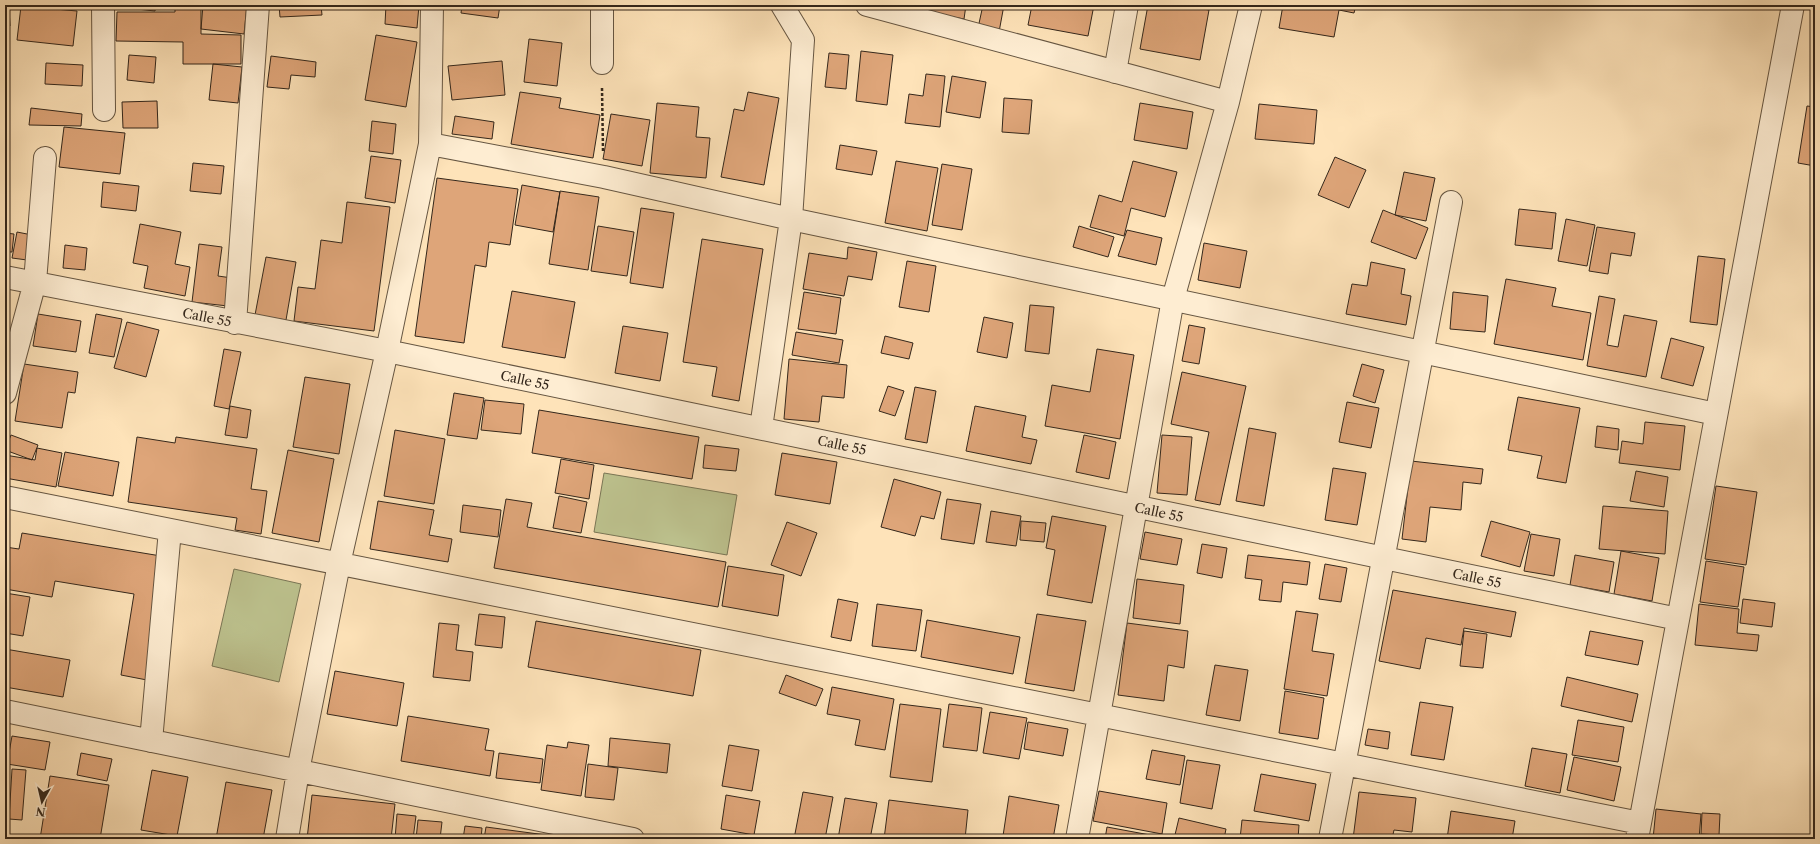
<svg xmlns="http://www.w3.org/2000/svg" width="1820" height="844" font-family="'Libre Caslon Text',serif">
  <rect width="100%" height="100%" fill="#fee3b9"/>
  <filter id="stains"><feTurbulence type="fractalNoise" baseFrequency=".005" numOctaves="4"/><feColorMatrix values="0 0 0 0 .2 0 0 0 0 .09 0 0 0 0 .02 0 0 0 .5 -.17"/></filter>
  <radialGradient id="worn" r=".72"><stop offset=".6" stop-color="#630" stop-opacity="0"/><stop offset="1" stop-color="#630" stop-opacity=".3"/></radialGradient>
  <path fill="#bec490" stroke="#797656" d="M604,473L737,495L727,555L594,532Z
    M234,569L301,584L279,682L212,666Z"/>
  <path fill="#dea579" stroke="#34271b" d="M119,5H156L155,11L118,7Z
    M175,5H201V34L241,35V64H183V42L116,41L117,12H175Z
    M203,5H247L244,34L201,29Z
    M279,5H321L322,15L280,17Z
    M386,5H419L417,28L385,24Z
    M462,5H500L498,18L461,13Z
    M911,5H966L964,19L910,9Z
    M983,5H1004L999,32L978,28Z
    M1032,5H1094L1088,36L1028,25Z
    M1148,5H1179L1209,10L1200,60L1140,49Z
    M1283,5H1356L1354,13L1339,10L1334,37L1279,28Z
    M21,6L77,11L73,46L17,40Z
    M5,9H9L10,26H5Z
    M376,35L417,42L406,107L365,100Z
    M529,39L562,43L557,86L524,82Z
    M861,51L893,55L887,105L856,101Z
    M829,53L849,55L846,89L825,87Z
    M129,55L156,57L154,83L127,80Z
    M271,56L316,62L315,77L291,75L289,89L267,87Z
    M502,61L505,95L452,100L448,66Z
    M46,63L83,65L82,86L45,84Z
    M213,64L242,67L238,103L209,100Z
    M926,74L945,76L940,127L905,123L909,94L923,96Z
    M952,76L986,82L980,118L946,112Z
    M520,92L561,98L559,108L600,115L593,158L511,144Z
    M748,92L779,98L764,185L721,177L734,109L744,111Z
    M1004,98L1032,100L1029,134L1002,132Z
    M157,101L158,128H123L122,102Z
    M657,103L699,107L696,137L710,138L706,178L650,173Z
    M1140,103L1193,112L1187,149L1134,140Z
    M1259,104L1317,110L1314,144L1255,139Z
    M1807,106L1815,107V166L1798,163Z
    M31,108L82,114L81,126L29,125Z
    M611,114L650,120L642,166L603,159Z
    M455,116L494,122L492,139L452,134Z
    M372,121L396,124L393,154L369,151Z
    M64,127L125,133L120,174L59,167Z
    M5,142L7,143V169H5Z
    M840,145L877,151L872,175L836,169Z
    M371,156L401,160L395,203L365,198Z
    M1335,157L1366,170L1349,208L1318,195Z
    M896,161L938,168L927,231L885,223Z
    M1133,161L1177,172L1165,217L1131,208L1124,236L1090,227L1099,195L1122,202Z
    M193,163L224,166L221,194L190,191Z
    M942,164L972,169L962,230L932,225Z
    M1404,172L1435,178L1426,221L1395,215Z
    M437,178L518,189L510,245L489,242L486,267L475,265L464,343L415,336Z
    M103,182L139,186L136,211L101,207Z
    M522,185L560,192L553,232L515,225Z
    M560,191L599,197L588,270L549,264Z
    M347,202L390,207L374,331L294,321L298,287L315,289L321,240L342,243Z
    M641,208L674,213L663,288L630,283Z
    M1519,209L1556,213L1552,249L1515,245Z
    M1383,210L1428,228L1416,259L1371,242Z
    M1566,219L1595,225L1587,266L1558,261Z
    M140,224L181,232L175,264L190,267L185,296L144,288L148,266L133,263Z
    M598,226L634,232L627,276L591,271Z
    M1079,226L1114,237L1108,257L1073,247Z
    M1597,227L1635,233L1631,256L1611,253L1608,274L1589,271Z
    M1127,230L1162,238L1156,265L1118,256Z
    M17,232L32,235L27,260L12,258Z
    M5,233L14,234L12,252H5Z
    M702,239L763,249L739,401L712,396L717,367L683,362Z
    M1204,243L1247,251L1240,288L1198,280Z
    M199,244L222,247L218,276L232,278L228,306L192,302Z
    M65,245L87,248L85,270L63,268Z
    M848,247L877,252L872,280L848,276L844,296L803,289L809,253L847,259Z
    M1698,256L1725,259L1717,325L1690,322Z
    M266,257L296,262L286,320L255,315Z
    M907,261L936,266L929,312L899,307Z
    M1371,262L1405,269L1401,294L1411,296L1406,325L1346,314L1352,284L1367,286Z
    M1506,279L1556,288L1552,306L1591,313L1583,360L1494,344Z
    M512,291L575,302L565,358L502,347Z
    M804,292L841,298L836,334L798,329Z
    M1453,292L1488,296L1485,332L1450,329Z
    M1599,296L1615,299L1607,345L1618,347L1624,315L1657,321L1646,377L1587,366Z
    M1030,305L1054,307L1049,354L1025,351Z
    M38,314L81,321L76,352L33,346Z
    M96,314L122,319L114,357L89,353Z
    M984,317L1013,323L1007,358L977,352Z
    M127,322L159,330L146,377L114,368Z
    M1189,325L1205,328L1199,364L1182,361Z
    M623,326L668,333L660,381L615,373Z
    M796,332L843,340L839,363L792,355Z
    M885,336L913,343L909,359L881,353Z
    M1671,338L1704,347L1693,386L1661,378Z
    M224,349L241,352L229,409L214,406Z
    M1097,349L1134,355L1120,439L1045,426L1052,385L1090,392Z
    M789,359L847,365L844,398L822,396L819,422L784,419Z
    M24,364L78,372L75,393L68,392L62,428L15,421Z
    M1362,364L1384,370L1375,403L1353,396Z
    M1182,372L1246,386L1220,505L1195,500L1209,432L1171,424Z
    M305,377L350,384L339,454L293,447Z
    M888,386L904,391L895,416L879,411Z
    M915,387L936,391L927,443L905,439Z
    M454,393L484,398L477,439L447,435Z
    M1518,397L1580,408L1566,483L1537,478L1542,456L1508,450Z
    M485,400L524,404L521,434L481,430Z
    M1347,402L1379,408L1371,448L1339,442Z
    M230,406L251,410L247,438L225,435Z
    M975,406L1026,416L1022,437L1037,440L1031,464L966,451Z
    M539,410L699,437L692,479L532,453Z
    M1645,422L1685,426L1680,470L1619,463L1622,441L1643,444Z
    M1597,426L1619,429L1618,450L1595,447Z
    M1249,428L1276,433L1264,506L1236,501Z
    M395,430L445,439L434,504L384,496Z
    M11,435L38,445L32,460L5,450Z
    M1084,435L1116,442L1109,479L1076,472Z
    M1162,435L1192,437L1187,495L1157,493Z
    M137,437L175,443L176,437L257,449L251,489L267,491L261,534L235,530L237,518L128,502Z
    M705,445L739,449L736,471L703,468Z
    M37,448L62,453L56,487L5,478V455L35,460Z
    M288,450L334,459L319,542L272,533Z
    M65,452L119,462L113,496L58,486Z
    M782,453L837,462L830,504L775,495Z
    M561,459L594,465L589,499L555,493Z
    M1411,461L1483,469L1481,484L1463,482L1461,510L1430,507L1426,542L1402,539Z
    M1333,468L1366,473L1357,525L1325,520Z
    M1636,471L1668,477L1664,507L1630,501Z
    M894,479L941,492L934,519L921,516L915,536L881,527Z
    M1716,486L1757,492L1746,565L1705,559Z
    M559,496L587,502L581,533L553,528Z
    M506,499L532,503L527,527L726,562L718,607L494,568Z
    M947,499L981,504L974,544L941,539Z
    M378,501L434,510L429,535L452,539L448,562L370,549Z
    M463,505L501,510L498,537L460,532Z
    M1603,506L1668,511L1665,554L1599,549Z
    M991,511L1021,516L1016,546L986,542Z
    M1052,516L1106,526L1092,603L1047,595L1055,550L1046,548Z
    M1021,521L1046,523L1044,542L1020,540Z
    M1491,521L1530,532L1520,567L1481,556Z
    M787,522L817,533L801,576L771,565Z
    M1145,532L1182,539L1177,565L1140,559Z
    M22,533L167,557L147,680L121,675L134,594L55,581L52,597L5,589V547L19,549Z
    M1531,534L1560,539L1554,576L1524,571Z
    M1202,544L1227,548L1222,578L1197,573Z
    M1621,551L1659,558L1652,601L1614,594Z
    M1248,555L1310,562L1307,585L1283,582L1281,602L1259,600L1262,580L1245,578Z
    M1575,555L1614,562L1609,592L1570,585Z
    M1706,561L1744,567L1738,607L1700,602Z
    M1325,564L1347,568L1341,602L1319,599Z
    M728,566L784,575L778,616L722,606Z
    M1137,579L1184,585L1180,624L1133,618Z
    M1393,590L1516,612L1511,637L1464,628L1461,645L1426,638L1420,669L1379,661Z
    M5,593L30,597L23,636L5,633Z
    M838,599L858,603L851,641L831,637Z
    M1743,599L1775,603L1772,627L1740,623Z
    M877,604L922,610L916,651L872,646Z
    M1699,604L1739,609L1737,633L1759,635L1757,651L1695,645Z
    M1296,611L1318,614L1312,651L1334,654L1327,696L1284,689Z
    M479,614L505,617L502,648L475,645Z
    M1037,614L1086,621L1074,691L1025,683Z
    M927,620L1020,637L1013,674L921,657Z
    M536,621L701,650L693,696L528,667Z
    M439,623L459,625L456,650L473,652L470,681L433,677Z
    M1127,623L1188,631L1184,668L1168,665L1164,701L1118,695Z
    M1464,631L1487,634L1483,668L1460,666Z
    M1590,631L1643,641L1638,665L1585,655Z
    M5,649L70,660L63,697L5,687Z
    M1215,665L1248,670L1240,721L1206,715Z
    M335,671L404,683L397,726L327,714Z
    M786,675L823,689L816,706L779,693Z
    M1567,677L1638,694L1632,722L1561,706Z
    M832,687L894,699L885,750L855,745L860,720L827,714Z
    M1285,691L1324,698L1318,739L1279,733Z
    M1420,702L1453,707L1444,760L1411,755Z
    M900,704L941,709L932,782L890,777Z
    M949,704L982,708L977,751L943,747Z
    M990,712L1027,718L1019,759L983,753Z
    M408,716L489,729L485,750L494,751L490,776L401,761Z
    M1578,720L1624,727L1618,762L1572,755Z
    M1028,722L1068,729L1063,756L1024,749Z
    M1368,729L1390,732L1388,749L1365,745Z
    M12,736L50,742L45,770L7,764Z
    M610,738L670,744L667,773L608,766Z
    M568,742L589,745L581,796L541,790L547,745L567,748Z
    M729,745L759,750L752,791L722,786Z
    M1532,748L1567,754L1560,793L1525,786Z
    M1152,750L1185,756L1180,785L1146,779Z
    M81,753L112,759L107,781L77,775Z
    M499,753L543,759L540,783L496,778Z
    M1574,757L1621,767L1614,801L1567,790Z
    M1187,760L1220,765L1212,809L1180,803Z
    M588,764L618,768L614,800L585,797Z
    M12,769L26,770L22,820L9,819Z
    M152,770L188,777L177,836L141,830Z
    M1261,774L1316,784L1309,821L1254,811Z
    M50,776L109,785L100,839H40Z
    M226,782L272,790L263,839H216Z
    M1099,791L1167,803L1162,834L1093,821Z
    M803,792L833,797L825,839H794Z
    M1359,792L1416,798L1412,832L1394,830L1392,839H1353Z
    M312,795L395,804L391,839H307Z
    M726,795L760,801L754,835L721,829Z
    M1009,796L1059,805L1053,839H1021L1003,836Z
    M845,798L877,803L870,839H838Z
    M889,800L968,810L965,839H884Z
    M1656,809L1701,814L1699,839H1653Z
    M1451,811L1515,821L1512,839H1447Z
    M1702,813L1720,814L1719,835L1701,834Z
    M397,814L416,816L413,839H395Z
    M1179,818L1226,829L1224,839H1174Z
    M418,820L442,822L440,839H416Z
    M1242,820L1299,825L1298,839H1240Z
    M465,826L482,828L481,839H463Z
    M486,827L561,837V839H484Z
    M1107,827L1150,835L1149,839H1105Z
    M1707,835L1734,839H1706Z"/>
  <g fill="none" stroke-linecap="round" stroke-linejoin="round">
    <defs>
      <path id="minor" d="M103,5L104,110
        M602,5V63
        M867,5L1228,102
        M1115,72L1127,5
        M430,144L604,177L791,219L1716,414
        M5,277L387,351L1678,619
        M235,323L258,5
        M5,393L35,282L45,158
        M761,428L791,219L803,40L782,5
        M5,497L1640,823
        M5,711L633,839
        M151,741L170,530
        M287,839L298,771L339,564L387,351L430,144L432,5
        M1077,839L1173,299L1228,102L1251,5
        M1330,839L1451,202
        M1637,839L1793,5"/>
    </defs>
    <use href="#minor" stroke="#665642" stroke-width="24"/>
    <path stroke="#34271b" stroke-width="2.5" stroke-dasharray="3 2" stroke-linecap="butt" d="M602,88L603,151"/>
    <use href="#minor" stroke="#feedd2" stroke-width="22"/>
  </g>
  <g text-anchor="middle" stroke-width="3" stroke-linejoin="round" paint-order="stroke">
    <g font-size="13" fill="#34271b" stroke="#feedd2">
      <text transform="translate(207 317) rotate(11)" y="5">Calle 55</text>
      <text transform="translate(525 380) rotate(12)" y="5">Calle 55</text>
      <text transform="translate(842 445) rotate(12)" y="5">Calle 55</text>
      <text transform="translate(1159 512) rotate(12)" y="5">Calle 55</text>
      <text transform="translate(1477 578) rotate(12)" y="5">Calle 55</text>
    </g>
  </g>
  <rect width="1820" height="844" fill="none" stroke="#fee3b9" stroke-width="20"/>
  <rect x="6" y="6" width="1808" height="832" fill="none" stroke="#34271b" stroke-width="2"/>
  <rect x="10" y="10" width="1800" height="824" fill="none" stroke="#34271b"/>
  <g transform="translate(42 802) rotate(188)" stroke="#feedd2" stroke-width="3" paint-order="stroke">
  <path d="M0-3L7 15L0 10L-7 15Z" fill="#34271b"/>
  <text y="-6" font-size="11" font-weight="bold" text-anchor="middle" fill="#34271b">N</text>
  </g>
  <rect width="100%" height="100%" filter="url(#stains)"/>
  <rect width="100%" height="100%" fill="url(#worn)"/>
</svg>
